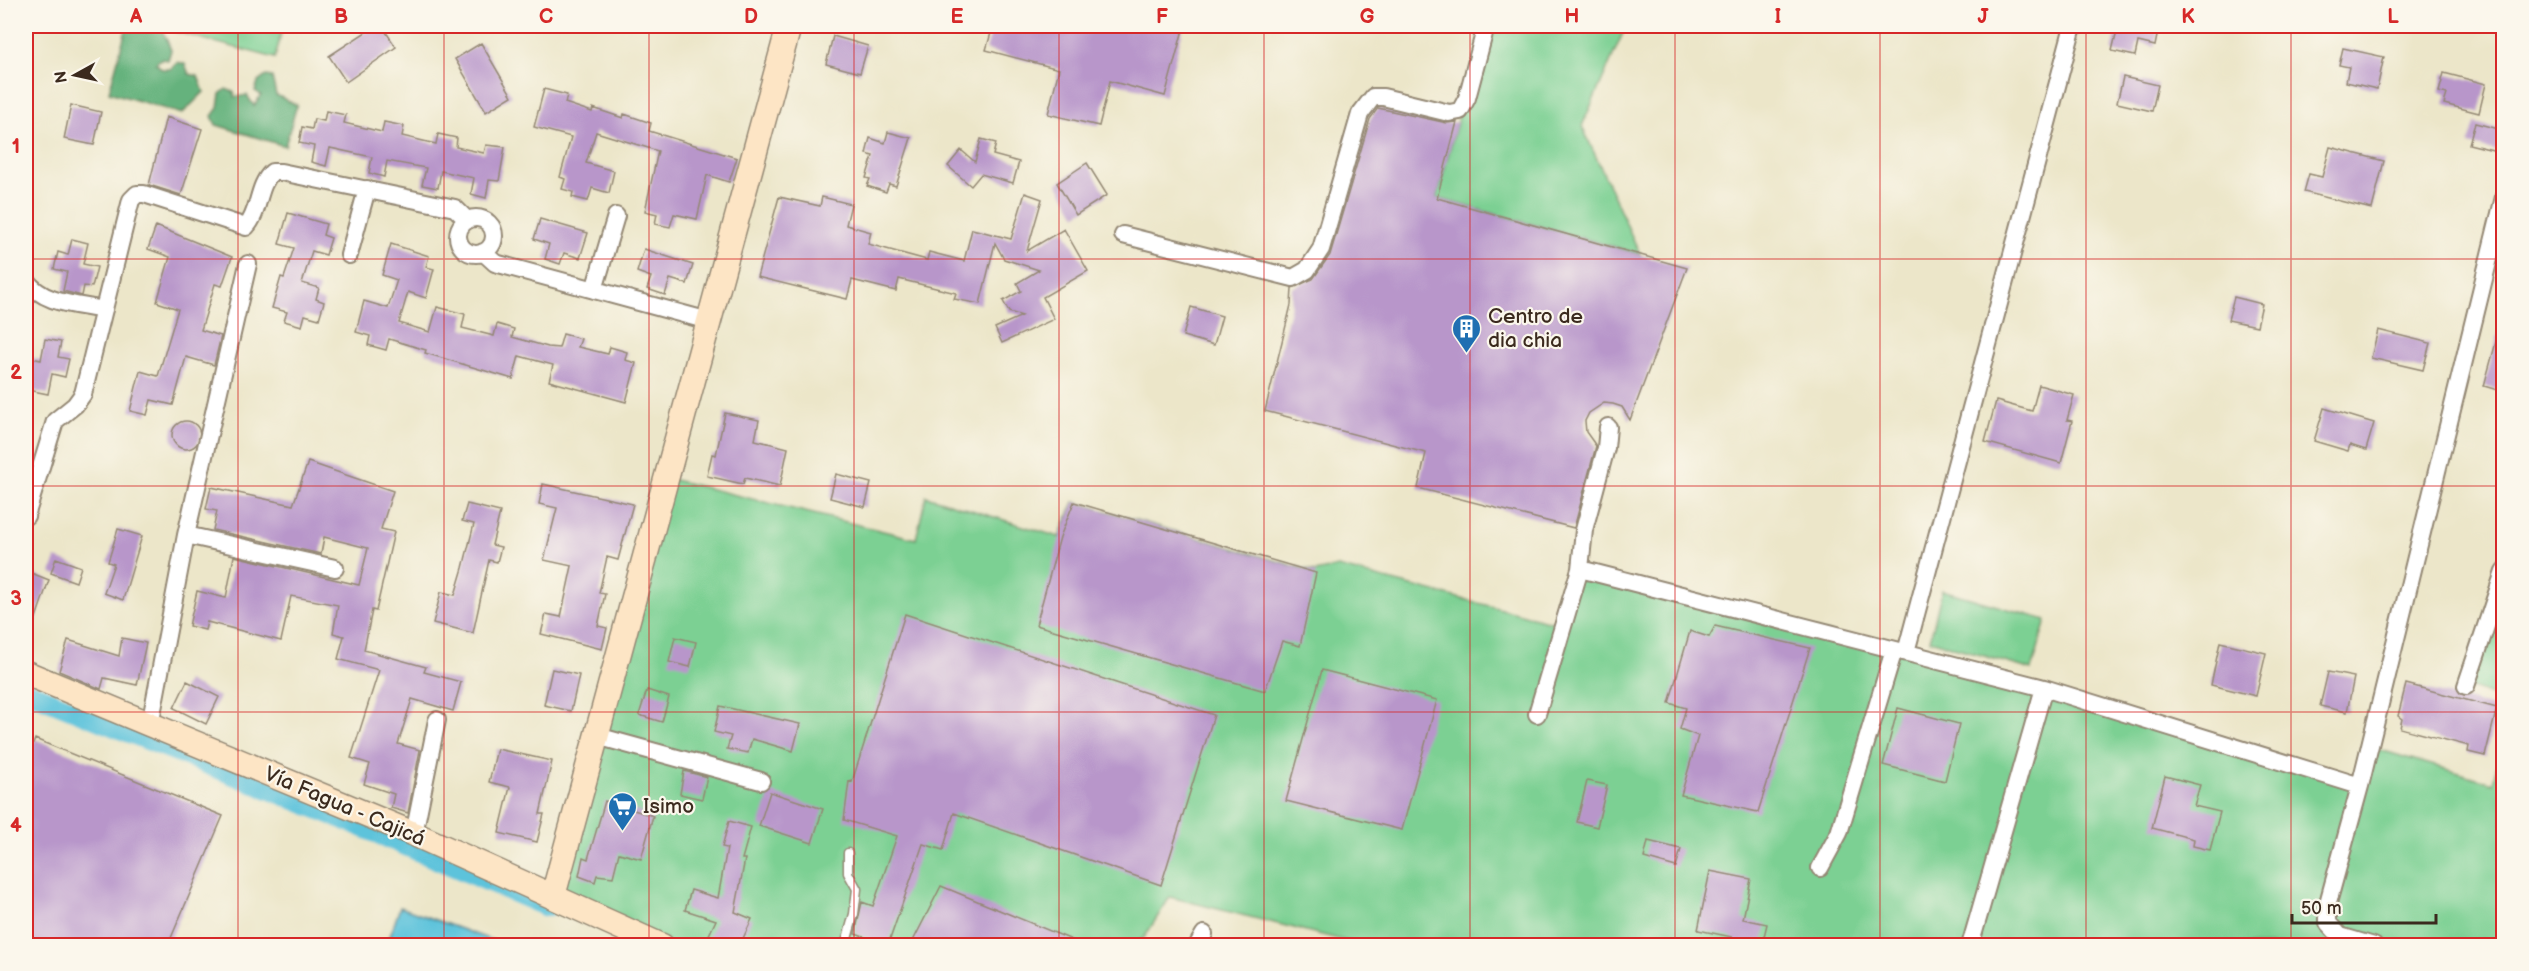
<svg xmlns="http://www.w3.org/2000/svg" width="2529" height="971" font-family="'Balsamiq Sans',sans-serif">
  <rect width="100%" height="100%" fill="#fbf7ec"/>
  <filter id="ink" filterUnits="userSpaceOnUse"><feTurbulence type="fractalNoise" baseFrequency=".0167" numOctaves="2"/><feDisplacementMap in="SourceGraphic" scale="12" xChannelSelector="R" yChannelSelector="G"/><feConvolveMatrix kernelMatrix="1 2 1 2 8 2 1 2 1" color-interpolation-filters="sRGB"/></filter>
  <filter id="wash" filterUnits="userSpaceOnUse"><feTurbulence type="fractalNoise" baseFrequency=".008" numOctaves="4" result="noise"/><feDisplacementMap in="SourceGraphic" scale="24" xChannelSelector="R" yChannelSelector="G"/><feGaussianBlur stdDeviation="1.35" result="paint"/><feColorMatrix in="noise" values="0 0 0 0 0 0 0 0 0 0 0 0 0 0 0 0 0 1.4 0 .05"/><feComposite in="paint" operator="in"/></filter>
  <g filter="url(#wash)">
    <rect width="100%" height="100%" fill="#ece6c9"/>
    <path fill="#7cd093" stroke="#5c7d58" stroke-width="1.5" d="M162,26H283L275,58L161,28Z
      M1486,26H1626L1582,126L1640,254L1437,198L1460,111Z
      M666,478L916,539L926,496L1059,537L1074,502L1315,572L1338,567L1563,625L1580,569L1894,650L2360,786L2370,747L2493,783L2503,735V945L1366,946L1170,897L1144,938L1132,945L662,946L553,896Z
      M2503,572V699L2466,686Z
      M1942,590L2046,620L2032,670L1930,640Z"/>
    <path fill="#65b27d" stroke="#506e4e" stroke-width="1.5" d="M127,26H161L171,50L168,60L161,59L156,63L162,69H170L178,62L185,64L189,74L198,76L204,92L182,114L109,92Z
      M266,76L272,77L276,95L297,105L285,146L216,125L212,116L218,108L220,94L226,89L234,92L235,97L247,95L254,106L261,95L255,91L258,82Z"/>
    <path fill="#5dc3db" stroke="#4c767c" stroke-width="1.5" d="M400,907L505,945H387Z"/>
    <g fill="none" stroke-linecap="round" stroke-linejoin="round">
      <path stroke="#5dc3db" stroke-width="20" d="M26,691L364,828L547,907"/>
    </g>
    <g id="blocks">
      <path fill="#b896ca" d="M375,26H382L396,47L346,82L329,56Z
        M993,26H1184L1165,96L1110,81L1099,126L1048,114L1059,69L986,50Z
        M2118,26H2159L2155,46L2138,42L2135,56L2112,51Z
        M833,36L868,46L860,73L826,64Z
        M481,43L512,96L486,112L455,59Z
        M2343,48L2384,57L2377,89L2346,82L2349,67L2339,65Z
        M2444,73L2486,84L2479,113L2444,104L2447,94L2439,92Z
        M2123,77L2158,85L2152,111L2117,103Z
        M544,89L567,95L565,103L592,112L593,108L623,118L624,114L651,123L649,131L737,158L729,182L707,175L697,219L674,214L670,227L655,224L657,214L645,211L658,151L596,132L586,163L614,171L609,193L592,188L588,201L572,197L573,192L562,189L565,179L560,177L571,137L534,127Z
        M71,105L101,112L94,145L64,139Z
        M1378,108L1447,123L1457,122L1437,198L1687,268L1630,420L1622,407L1613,404L1604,403L1589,413L1585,421L1586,432L1596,446L1574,528L1418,488L1426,453L1265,411L1291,305L1292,288L1313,279L1330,255L1370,119Z
        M326,111L346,115L344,123L382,132L384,122L404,126L402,136L436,144L438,134L457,138L456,147L484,153L486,145L505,147L499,181L489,180L486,198L471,194L474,178L441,171L438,188L422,185L426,168L387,161L384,177L369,173L372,157L330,148L326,166L311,162L314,146L299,143L302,127L312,129L314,119L324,121Z
        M166,117L202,129L181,195L149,185Z
        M2475,123L2503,130L2497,151L2469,144Z
        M888,132L911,138L896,186L889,184L886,192L867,186L870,179L866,178L873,156L866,154L870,138L885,143Z
        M981,139L996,143L993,155L1019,162L1013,183L981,174L971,186L948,166L961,150L975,162Z
        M2330,147L2384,161L2372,209L2304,192L2309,174L2322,177Z
        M1087,163L1107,195L1076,215L1057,183Z
        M1025,193L1042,199L1027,251L1064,229L1088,271L1043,297L1054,319L1002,343L995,328L1022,316L1009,312L1003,301L1021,291L1017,283L1039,270L1004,259L995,243L980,304L954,299L956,293L899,279L896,291L852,280L847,299L757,277L779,197L820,206L822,197L851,204L846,225L871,232L868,244L927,260L929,252L964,261L972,229L1011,239Z
        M288,213L326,224L323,235L331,238L326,255L312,251L302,283L319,288L316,299L324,302L319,319L305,315L302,326L284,321L287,312L272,308L281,277L284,278L294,248L279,244Z
        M540,219L588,233L580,258L564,253L560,264L545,259L549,244L534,239Z
        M156,226L232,257L222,286L215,284L201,330L221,336L214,365L186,357L173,405L151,400L147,415L130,411L140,371L158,376L178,309L157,302L170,257L148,249Z
        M72,239L88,243L83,264L97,267L92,287L84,286L82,296L63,291L67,272L54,269L58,252L68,255Z
        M391,244L429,256L426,267L434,269L426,298L408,292L399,323L430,332L437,307L465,314L462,328L494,336L497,324L514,329L512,337L548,347L559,348L563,334L581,339L578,347L608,354L610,347L627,352L625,360L636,363L626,402L549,381L553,365L519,356L513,379L425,353L426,350L389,339L386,350L368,345L370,336L356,332L364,301L388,308L397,280L382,275Z
        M644,249L693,265L687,284L670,279L665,295L647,289L651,277L637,272Z
        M2234,297L2262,304L2257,326L2228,320Z
        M1191,307L1222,316L1214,345L1183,336Z
        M2378,330L2430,343L2423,370L2371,358Z
        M2499,331H2504V392L2484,386Z
        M45,339L61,342L58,357L69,359L65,377L52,374L48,394L28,390L30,379L26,378L27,357L41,360Z
        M2039,385L2074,395L2067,420L2072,421L2061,463L1985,442L1996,401L2032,411Z
        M2324,408L2374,423L2366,450L2350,445L2348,451L2314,441Z
        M725,413L759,420L755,440L788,448L780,486L745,478L743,484L707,476L712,454L716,455Z
        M172 435a14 14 0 1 1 28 0a14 14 0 1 1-28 0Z
        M308,462L393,491L381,529L394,532L376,611L372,610L364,650L426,667L424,672L461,682L453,711L412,699L398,744L420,750L408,813L391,808L394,794L364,784L370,764L351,758L379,670L338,659L344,636L333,633L338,605L291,596L281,641L207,622L205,630L189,626L197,591L226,598L234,556L359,585L368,548L324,537L321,554L213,530L217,511L206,509L211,487L293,505Z
        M836,474L871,483L865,507L830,498Z
        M543,484L633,504L618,560L607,557L599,593L605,594L598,626L607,628L602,649L541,634L546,614L561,617L572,566L544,560L557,508L539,504Z
        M1074,502L1316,573L1300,646L1282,641L1265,691L1036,625L1060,537Z
        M467,504L500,512L492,545L501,547L497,562L489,560L473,633L433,623L441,592L455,595L463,568L474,524L462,521Z
        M118,529L142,536L123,600L104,593L114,564L108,562Z
        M56,558L81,567L76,582L51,573Z
        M26,571L49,580L28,641L26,640Z
        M905,614L1214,715L1161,885L954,813L943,850L923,844L888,945L855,934L862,902L873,906L897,836L844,820L849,781L852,782Z
        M1715,626L1810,648L1758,812L1681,795L1698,736L1680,729L1686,708L1669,703L1690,631L1709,637Z
        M675,637L696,642L690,667L669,662Z
        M122,638L146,643L137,685L104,678L101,689L59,671L68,640L119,656Z
        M2220,642L2266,653L2256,696L2211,685Z
        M552,669L579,675L571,711L544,705Z
        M1322,670L1437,700L1402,830L1286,801Z
        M2328,672L2354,677L2347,712L2320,706Z
        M187,681L219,697L206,724L174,708Z
        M2406,684L2497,708L2485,756L2468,752L2469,746L2400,728L2402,719L2398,716Z
        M647,690L669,697L662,722L639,715Z
        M720,706L800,724L793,751L752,739L748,753L727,749L731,736L714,732Z
        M1898,708L1959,724L1945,781L1883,765Z
        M35,739L223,816L168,945H26V762Z
        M497,749L552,761L540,814H544L537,842L499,833L510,787L489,782Z
        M684,771L707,777L702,799L680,794Z
        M2165,776L2200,785L2194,806L2220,812L2210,850L2193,846L2194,839L2152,828Z
        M1587,781L1607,785L1597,827L1577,822Z
        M770,792L823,809L812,843L759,826Z
        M605,801L653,816L641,859L619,853L613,877L597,875L595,882L579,876L583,857L588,859Z
        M729,821L751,827L742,859H745L735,912L752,919L740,945H726L708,937L716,920L685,910L691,890L718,898L727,848L722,847Z
        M1648,841L1681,849L1676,867L1644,858Z
        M1710,871L1751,879L1743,919L1767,924L1762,945H1730L1732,937L1698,930Z
        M941,886L1084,945H911Z"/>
    </g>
  </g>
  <g filter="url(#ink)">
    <use href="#blocks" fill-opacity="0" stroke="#948874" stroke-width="1.5"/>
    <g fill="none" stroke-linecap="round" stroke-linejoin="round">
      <defs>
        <path id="lane" d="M845,946L854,914L857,889L848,873V853"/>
        <path id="street" d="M458 236a18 18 0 1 1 36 0a18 18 0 1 1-36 0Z
          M1123,235L1293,278L1307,270L1321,249L1360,114L1373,97H1383L1449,113L1460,111L1467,98L1486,26
          M483,252L495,263L709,321
          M349,255L367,189
          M26,280C43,304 75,304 104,310
          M594,290L616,216
          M26,516L55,421L75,405L83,394L131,200L137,194H144L246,227C260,212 257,186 272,172H281L455,208L467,220
          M186,535L335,568
          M1580,569L2044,688L2360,786
          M1906,652L2073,26
          M2466,686L2504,572
          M1537,714L1580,569L1584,530L1606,448L1608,427
          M150,725L186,535L248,264
          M597,736L761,781
          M414,834L437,720
          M1820,868L1839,833L1894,650
          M1197,946L1204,934
          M1970,946L2044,688
          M2374,946L2340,936L2328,923V903L2360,786L2504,197"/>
        <path id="secondary" d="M26,673L414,834L662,946
          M553,896L789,26"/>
      </defs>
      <use href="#lane" stroke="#948874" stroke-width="11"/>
      <use href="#street" stroke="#948874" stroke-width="20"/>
      <use href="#secondary" stroke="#948874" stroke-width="27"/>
      <use href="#lane" stroke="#fff" stroke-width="8"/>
      <use href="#street" stroke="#fff" stroke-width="16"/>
      <use href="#secondary" stroke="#fde5c5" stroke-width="24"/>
    </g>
  </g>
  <path fill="none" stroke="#d62828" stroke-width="1.5" stroke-opacity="0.55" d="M238,26V946M444,26V946M649,26V946M854,26V946M1059,26V946M1264,26V946M1470,26V946M1675,26V946M1880,26V946M2086,26V946M2291,26V946M26,259H2504M26,486H2504M26,712H2504"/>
  <defs>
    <symbol id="building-pin" viewBox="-11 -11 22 30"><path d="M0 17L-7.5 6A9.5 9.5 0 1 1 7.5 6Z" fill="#1f6fb2" stroke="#fbf7ec"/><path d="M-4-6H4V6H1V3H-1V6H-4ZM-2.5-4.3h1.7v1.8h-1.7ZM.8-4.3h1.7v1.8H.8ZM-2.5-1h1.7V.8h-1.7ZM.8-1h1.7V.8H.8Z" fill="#fff"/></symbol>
    <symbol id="supermarket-pin" viewBox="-11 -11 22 30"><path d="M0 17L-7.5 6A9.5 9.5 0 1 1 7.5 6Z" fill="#1f6fb2" stroke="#fbf7ec"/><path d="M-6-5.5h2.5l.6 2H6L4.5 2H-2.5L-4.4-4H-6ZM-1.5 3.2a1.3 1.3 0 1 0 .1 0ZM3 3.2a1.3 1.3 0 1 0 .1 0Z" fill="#fff"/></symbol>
  </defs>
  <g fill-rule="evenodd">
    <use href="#building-pin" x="1450" y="312" width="33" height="45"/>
    <use href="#supermarket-pin" x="606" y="790" width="33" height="45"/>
  </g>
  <g text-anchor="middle" stroke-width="4.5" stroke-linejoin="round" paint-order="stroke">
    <g font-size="21" fill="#3b2a1e" stroke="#fbf7ec" text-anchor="start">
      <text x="1488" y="323">Centro de<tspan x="1488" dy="24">dia chia</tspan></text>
      <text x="643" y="813">Isimo</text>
    </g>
    <g font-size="21" fill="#3b2a1e" stroke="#fbf7ec">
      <text transform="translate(345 806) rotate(23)" y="7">Vía Fagua - Cajicá</text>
    </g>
  </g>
  <rect width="2529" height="971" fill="none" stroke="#fbf7ec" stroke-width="66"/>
  <g transform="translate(75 75) rotate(262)" stroke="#fbf7ec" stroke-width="4.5" paint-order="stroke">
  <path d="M0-4.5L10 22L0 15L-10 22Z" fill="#3b2a1e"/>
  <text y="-9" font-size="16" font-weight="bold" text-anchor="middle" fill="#3b2a1e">N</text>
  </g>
  <path d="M2292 914v9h144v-9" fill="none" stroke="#3b2a1e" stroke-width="3"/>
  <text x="2301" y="914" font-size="18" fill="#3b2a1e" stroke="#fbf7ec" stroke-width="4.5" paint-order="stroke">50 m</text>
  <rect x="33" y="33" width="2463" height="905" fill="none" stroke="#d62828" stroke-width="2"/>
  <g font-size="20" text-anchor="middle" font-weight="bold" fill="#d62828">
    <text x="136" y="23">A</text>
    <text x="341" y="23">B</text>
    <text x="546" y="23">C</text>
    <text x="751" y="23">D</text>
    <text x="957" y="23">E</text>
    <text x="1162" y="23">F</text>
    <text x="1367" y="23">G</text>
    <text x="1572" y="23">H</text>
    <text x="1778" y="23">I</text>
    <text x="1983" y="23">J</text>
    <text x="2188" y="23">K</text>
    <text x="2393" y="23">L</text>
    <text x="16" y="153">1</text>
    <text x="16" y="379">2</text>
    <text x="16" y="605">3</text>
    <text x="16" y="832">4</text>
  </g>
</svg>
